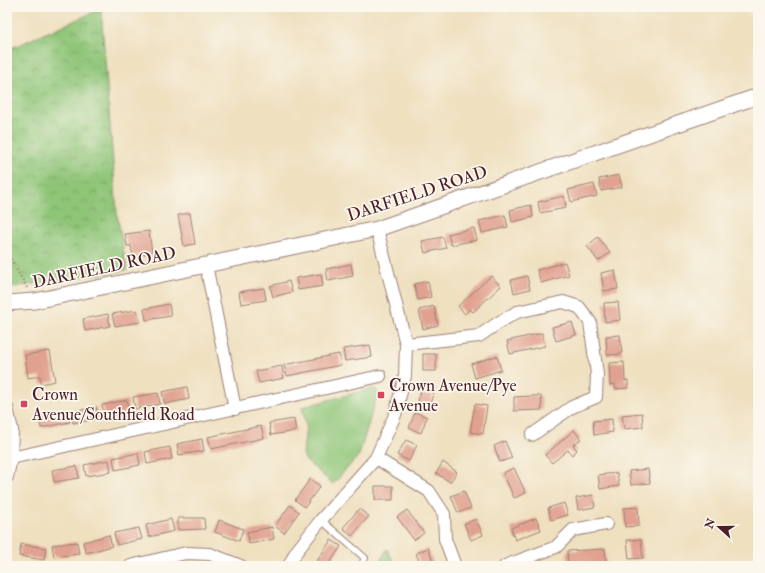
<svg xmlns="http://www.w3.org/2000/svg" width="765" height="573" font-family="'IM FELL Double Pica',serif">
  <defs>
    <pattern id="park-crowns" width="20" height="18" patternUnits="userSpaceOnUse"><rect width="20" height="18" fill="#8ec577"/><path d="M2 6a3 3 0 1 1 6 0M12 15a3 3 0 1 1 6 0" fill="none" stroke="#769f62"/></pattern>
  </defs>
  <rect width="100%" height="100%" fill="#fbf7ec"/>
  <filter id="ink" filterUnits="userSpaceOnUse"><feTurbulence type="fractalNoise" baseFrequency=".025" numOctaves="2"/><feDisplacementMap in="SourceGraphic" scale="8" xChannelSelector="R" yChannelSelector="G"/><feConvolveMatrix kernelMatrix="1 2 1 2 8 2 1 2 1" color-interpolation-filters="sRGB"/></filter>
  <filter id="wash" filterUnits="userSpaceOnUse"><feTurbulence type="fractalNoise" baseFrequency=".012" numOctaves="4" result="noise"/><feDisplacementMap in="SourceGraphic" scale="16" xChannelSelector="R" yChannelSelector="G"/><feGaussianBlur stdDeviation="0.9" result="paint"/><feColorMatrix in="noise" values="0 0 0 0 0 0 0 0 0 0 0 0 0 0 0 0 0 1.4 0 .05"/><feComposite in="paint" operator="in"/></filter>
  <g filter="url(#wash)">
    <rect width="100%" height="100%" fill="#efe0c0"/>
    <path fill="#8ec577" stroke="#6c7251" d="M374,388L378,392L359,455L333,484L306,461L303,454L306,426L302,407Z
      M387,549L396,566H377Z"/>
    <path fill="url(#park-crowns)" stroke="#6c7251" d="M101,9L117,214L127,270L7,288V50Z"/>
    <g id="blocks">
      <path fill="#e1a190" d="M619,175L622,187L601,191L599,179Z
        M594,184L597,196L571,202L568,190Z
        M564,196L566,208L540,213L538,202Z
        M531,205L533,217L512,222L510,210Z
        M190,213L195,244L184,246L178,215Z
        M505,215L508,227L482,233L479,221Z
        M474,228L477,240L451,245L448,234Z
        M149,231L152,253L133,256L131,246H127L125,234Z
        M443,237L446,248L425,253L422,241Z
        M598,237L610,253L598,261L587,246Z
        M565,262L569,275L541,283L537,270Z
        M351,264L353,276L328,281L326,269Z
        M615,270L618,289L604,291L601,273Z
        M321,274L323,286L298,290L296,278Z
        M491,276L501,286L473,312L470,309L465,314L458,306Z
        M527,276L530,289L514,293L511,280Z
        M289,281L292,292L273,297L270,286Z
        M428,281L431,297L418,300L414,284Z
        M264,288L266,300L241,304L239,292Z
        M618,302L620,320L605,322L604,303Z
        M169,304L171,316L146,320L144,309Z
        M434,306L438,325L423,329L419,310Z
        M137,310L140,322L115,326L112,314Z
        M108,314L110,326L85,331L83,319Z
        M572,322L576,335L556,341L552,327Z
        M542,333L545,346L510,354L507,341Z
        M620,335L622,354L607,355L606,336Z
        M370,345L372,357L345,361L343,349Z
        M50,351L55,381L41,384L40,376L28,378L25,355Z
        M339,354L341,365L287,376L284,365Z
        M423,354H436V371H423Z
        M497,356L501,370L475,378L471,364Z
        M624,362L625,381L628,380V388L615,389V384L610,385L609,363Z
        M282,366L284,378L259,383L256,371Z
        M423,384L435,388L430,404L418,401Z
        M187,387L189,399L165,404L162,392Z
        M158,393L160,404L135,409L133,397Z
        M532,396H541L542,410L514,411V397Z
        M127,400L129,412L105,417L102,405Z
        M475,404L487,406L483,434L470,432Z
        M96,407L98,419L73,423L71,412Z
        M67,411L70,422L41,428L39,416Z
        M415,412L427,417L421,433L409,428Z
        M642,413L643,427L624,429L622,415Z
        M294,419L296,431L271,435L269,423Z
        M612,419L613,432L594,435L593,421Z
        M261,426L264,438L211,449L208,437Z
        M574,430L581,439L573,445L577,450L572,455L568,450L552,463L545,455Z
        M202,439L204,451L179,455L177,444Z
        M406,440L417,445L409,461L397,455Z
        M505,441L512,458L500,462L494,446Z
        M170,447L172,459L147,464L145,452Z
        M138,453L140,465L115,470L113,458Z
        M109,460L111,472L86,476L84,465Z
        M443,462L457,472L450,482L436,473Z
        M77,466L79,478L54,482L52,470Z
        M514,468L526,493L514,498L503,473Z
        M648,469L650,483L631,485L629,471Z
        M617,473L619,486L600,489L598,475Z
        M310,479L320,486L305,507L295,500Z
        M375,486H393V500H375Z
        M464,491L471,508L458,513L451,496Z
        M593,495L595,507L578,510L576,498Z
        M564,503L568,515L551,520L548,508Z
        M290,505L299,512L284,533L275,526Z
        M638,507L639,526L625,527L624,508Z
        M359,509L369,516L352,536L343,528Z
        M407,510L424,533L414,540L397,517Z
        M178,518H204L205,529L178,530Z
        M536,518L541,530L515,540L511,528Z
        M171,519L174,531L149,537L146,525Z
        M476,519L483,535L471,540L464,524Z
        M219,520L243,529L239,541L215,532Z
        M272,527L274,539L249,544L247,532Z
        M139,528L142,539L117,545L114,533Z
        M109,535L112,546L86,553L83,542Z
        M641,539L643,558L629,559L627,540Z
        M331,540L341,546L328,566H325L317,561Z
        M77,542L79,554L54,557L52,545Z
        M21,544L46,548L44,560L19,556Z
        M428,548L434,564L429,566H421L416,553Z
        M605,549L606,563L568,565L567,551Z"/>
    </g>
  </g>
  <g filter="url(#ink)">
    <use href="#blocks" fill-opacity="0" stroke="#9c8076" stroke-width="1"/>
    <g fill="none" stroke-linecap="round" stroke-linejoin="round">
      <defs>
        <path id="service" d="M321,520L365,558L361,566"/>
        <path id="minor" d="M206,265L235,409
          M406,344L479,336L498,323L517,312L563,302L579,307L590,322L597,374L596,397L572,407L532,435
          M7,408L12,430L11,458L7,477
          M11,458L380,376
          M376,458L429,491L444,514L445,539L455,566
          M130,566L186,553L210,554L241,566
          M289,566L296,552L321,520L376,458L395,415L405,376L406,344L377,229
          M505,566L556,547L573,530L606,524"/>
        <path id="tertiary" d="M7,303L35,301L377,229L758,96"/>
      </defs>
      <use href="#service" stroke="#9c8076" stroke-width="8"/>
      <use href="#minor" stroke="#9c8076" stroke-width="14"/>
      <use href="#tertiary" stroke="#9c8076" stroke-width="17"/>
      <path stroke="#9c8076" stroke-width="2.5" stroke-dasharray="1 3" stroke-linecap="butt" d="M7,252L27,288"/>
      <use href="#service" stroke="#fff" stroke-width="6"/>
      <use href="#minor" stroke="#fff" stroke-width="12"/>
      <use href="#tertiary" stroke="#fff" stroke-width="15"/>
    </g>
  </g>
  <g fill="#d1495b" stroke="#fbf7ec" stroke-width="1.5">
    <rect x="377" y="391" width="8" height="8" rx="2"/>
    <rect x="20" y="400" width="8" height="8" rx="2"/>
  </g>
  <g text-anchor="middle" stroke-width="3.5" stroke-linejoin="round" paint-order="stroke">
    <g font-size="17" fill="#4a1f2b" stroke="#fbf7ec">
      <text transform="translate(417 193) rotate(-18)" y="6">DARFIELD ROAD</text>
      <text transform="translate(104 267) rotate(-12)" y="6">DARFIELD ROAD</text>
    </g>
    <g font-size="17" fill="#4a1f2b" stroke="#fbf7ec" text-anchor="start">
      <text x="389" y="391">Crown Avenue/Pye<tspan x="389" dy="20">Avenue</tspan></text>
      <text x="32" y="400">Crown<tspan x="32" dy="20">Avenue/Southfield Road</tspan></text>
    </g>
  </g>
  <rect width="765" height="573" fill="none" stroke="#fbf7ec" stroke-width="24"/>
  <g transform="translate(719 527) rotate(291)" stroke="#fbf7ec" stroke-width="3" paint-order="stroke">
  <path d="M0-3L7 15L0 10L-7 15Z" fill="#4a1f2b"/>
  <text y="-6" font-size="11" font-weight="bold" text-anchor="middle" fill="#4a1f2b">N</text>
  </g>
</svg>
